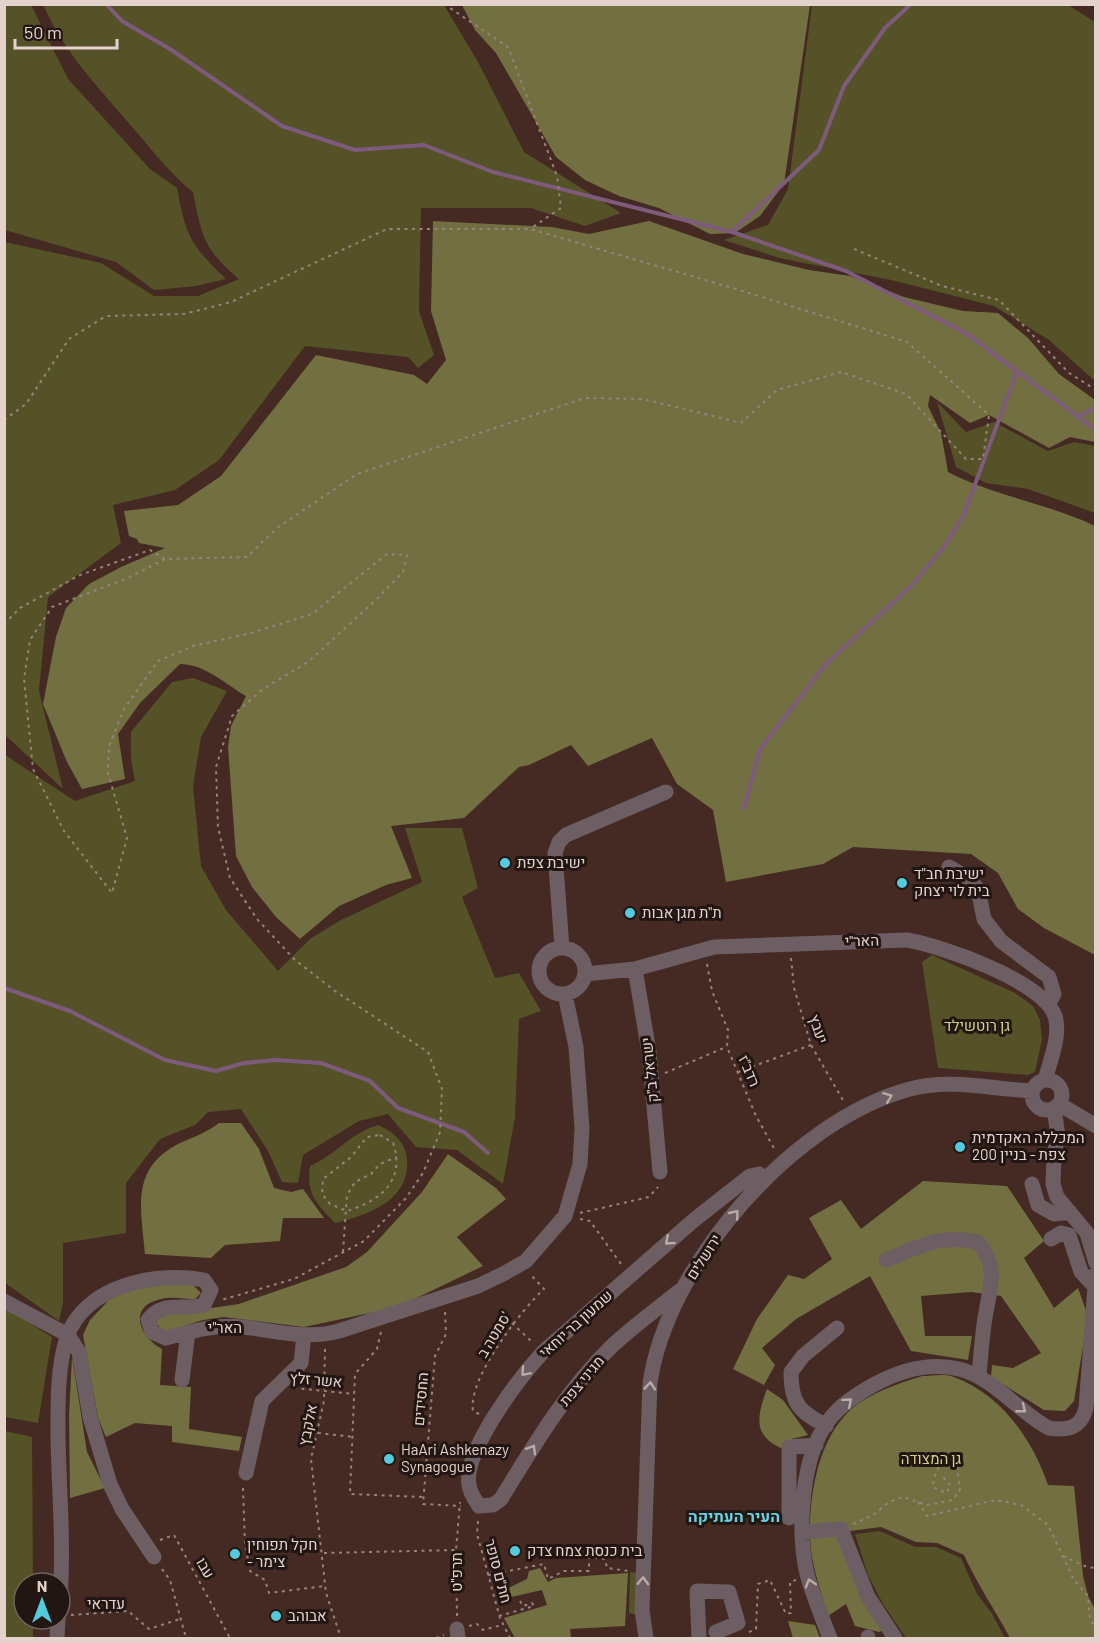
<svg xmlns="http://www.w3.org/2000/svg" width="1100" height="1643" font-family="Barlow,Heebo,sans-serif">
  <rect width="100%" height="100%" fill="#442a23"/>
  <path fill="#545226" d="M43,4L444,5L478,62L524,152L621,213L585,226L531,208H421L419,311L434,355L418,368L408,357L305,346L219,460L175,490L113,505L121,543L48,597L39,691L63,789L5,735V242L101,263L154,296H198L239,279C203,248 202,237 193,192C165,169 150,147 127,121C96,85 62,49 43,4Z
    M4,5H31L68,79L150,169L177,188C186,237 191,245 226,279L196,286L154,290L116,262L5,230Z
    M812,5H1068L1095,22V381L1049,340L994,306L891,280L779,258L724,240L768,225L788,189Z
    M937,402L966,432L994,422L1048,451L1074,442L1095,446V513L1028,489L986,483L956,467Z
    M193,678L227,691L201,737L193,786L201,866L226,910L278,971L310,939L341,920L422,882L405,828H462L478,888L462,897L495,978L519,973L541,1011L519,1019L515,1117L503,1184L457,1150L416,1147L388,1114L359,1121L303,1155L298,1183L282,1182L268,1151L241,1109L208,1112L195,1125L160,1139L126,1183V1233L63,1243V1302L59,1321L5,1283V755L75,801L135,781L131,759V732L172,682Z
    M932,955L1015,993L1033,1006L1040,1020L1042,1039L1035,1072L1028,1075L938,1068L922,962Z
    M378,1125C392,1131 405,1141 407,1158C411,1200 369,1215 335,1223C316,1203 306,1194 310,1166C337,1154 349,1134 378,1125Z
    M4,1307L52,1337L38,1423L5,1417Z
    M5,1431L32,1437L33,1583H24V1619H33V1638H5Z
    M880,1531L915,1547H936L961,1558L977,1594L991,1612L1005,1638H906L883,1604L868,1575L855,1534Z
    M630,1572L640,1573L638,1615L629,1613Z"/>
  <path fill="#727040" d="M462,5H810L784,184L760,216L735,233L710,234L659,208L619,196L585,180L556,157L496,53L475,30Z
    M433,221L552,227L589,234L649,221L743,254L809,270L850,276L904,297L963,311L998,313L1028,338L1059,374L1095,400V442L1070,437L1049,448L989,415L970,423L930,395L928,406L941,433L948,472C994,496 1047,503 1095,526V955L1044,928L1018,909L998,873L971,854L853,847L823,864L726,882L713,810L677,784L652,738L588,766L571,745L529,765L519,767L464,818L391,826L412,878L386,885L339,906L300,939L276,917L252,887L236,856L228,747L231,726L246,696C225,684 205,664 180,664L140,703L118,734L125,779L82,789L67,762L43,704L56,637L66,608L89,584L121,567L165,548L139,543L137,539L129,536L124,511L178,505L221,476L316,355L414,375L427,384L446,360L431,311Z
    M219,1123H241L259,1149L274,1188L291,1192L303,1189L324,1218H283L280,1241L225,1245L211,1258L145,1254C141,1209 130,1169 178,1144C193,1137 206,1133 219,1123Z
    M448,1154L496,1188L506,1199L457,1237L483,1266L398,1307L304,1327L224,1317L203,1320L164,1332L156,1323L157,1316L239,1304L346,1267L367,1252L422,1192Z
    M923,1181L1007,1186L1044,1241L1024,1258L1054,1308L1078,1288L1088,1316L1074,1401L1065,1411L1044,1410L991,1377L992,1365L1013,1368L1041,1353L1001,1296L971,1292L921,1296L925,1336H972L968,1360L911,1351L870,1276L796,1319L762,1348L775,1365L764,1385L733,1369L757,1319L788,1275L804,1279L832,1259L809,1218L841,1200L861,1229Z
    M192,1284L201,1293L195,1299C185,1299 171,1296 161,1299C127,1306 139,1337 162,1349L160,1385L191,1387L189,1429L242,1437L239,1451L172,1442V1426L135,1423L106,1437L98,1418L83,1335L90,1320L109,1300L136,1286Z
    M72,1357L87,1452L105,1488L70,1498L69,1415Z
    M922,1376C932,1376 945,1373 954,1377C1002,1395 1032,1439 1048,1485L1074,1486L1083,1576L1088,1596L1095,1609V1638H1010C995,1610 977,1584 964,1555L937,1543L916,1542L881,1527L850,1531L864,1577L895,1625L879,1632L855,1626L846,1604L828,1616C821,1590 810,1563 810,1536C809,1491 820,1430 859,1403C879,1390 900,1383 922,1376Z
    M767,1389L783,1400L808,1435L792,1439L783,1449C752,1436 757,1416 767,1389Z
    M540,1568L548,1582L556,1578L628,1573L625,1626L570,1629L571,1638H515L504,1618L547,1605L542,1590L498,1600L496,1594L527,1579L529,1571Z
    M788,1621L815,1625L820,1638H793Z"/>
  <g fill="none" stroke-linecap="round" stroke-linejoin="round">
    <path stroke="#7e5b7c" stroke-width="4" d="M106,4L122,21L170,49L282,126L355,150L424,145L493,172L732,232L846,271L967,334L1096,430
      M732,232L819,150L844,86L885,28L911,4
      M1077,417L1096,407
      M744,808L760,749L826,664L911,586L944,547L964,514L1016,374
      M4,988L70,1011L165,1060L216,1071L244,1063L276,1060L321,1063L370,1081L398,1108L464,1132L488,1153"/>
    <path stroke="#98837c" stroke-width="2" stroke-dasharray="3 4.5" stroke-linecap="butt" d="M444,4L508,47L557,176L561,208L530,229
      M854,249L942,286L999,300L1069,373L1096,390
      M4,420L26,404L69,339L106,316L184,314L231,302L387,229H530L736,289L907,342L989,415L983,459H966L906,394L841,372L777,390L741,423L643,399L585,398L357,474L277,528L247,557L165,559L128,578L52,607L30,640L24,679L33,769L64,831L112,893L127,838L108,773L109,746L124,709L158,661L193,646L251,633L312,614L387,554L407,555L403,572L376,600L308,662L263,689L232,716L216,767L218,827L230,878L257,919L294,959L335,991L428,1052L442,1089L440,1132L423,1173L406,1198L364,1241L294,1279L221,1300
      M4,624L20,608L80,575L150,550L165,559
      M791,958L794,988L811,1045L844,1102
      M707,964L712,991L728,1030L727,1047L756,1116L775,1150
      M738,1072L811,1045
      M665,1073L726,1047
      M380,1135L393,1143C406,1181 380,1201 347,1211L330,1204L322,1194L323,1179L351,1157L367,1137Z
      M580,1213L649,1197L658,1187
      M580,1219L590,1221L621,1264
      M343,1252L347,1195L355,1182L371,1174L380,1164L397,1157
      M445,1312L446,1334L435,1356L423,1504L461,1506
      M512,1323L532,1342
      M381,1332L377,1349L355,1374L350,1494L423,1497
      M325,1349L324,1401L311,1459L326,1593L341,1638
      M294,1388L354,1394
      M479,1414L473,1411C467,1380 521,1310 544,1289L531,1275
      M318,1433L354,1437
      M243,1488L245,1544L250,1571L265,1580L269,1593L325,1586
      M918,1502L927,1516L996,1500L1021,1505L1048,1525L1074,1580L1088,1596L1090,1619L1096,1629
      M478,1521L477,1534L500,1618L510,1638
      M853,1524L873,1515L889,1502L903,1497L927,1505L953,1500L960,1489L957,1467L940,1464L934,1478L933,1487L946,1493L951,1486L942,1476
      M160,1540L174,1535L230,1638
      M324,1553L456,1550
      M1063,1556L1089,1568L1096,1567
      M162,1569L170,1580L186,1638
      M488,1575L544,1564L548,1579L564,1571H589V1557L605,1559L607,1568L629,1571
      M71,1615L128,1611L149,1629L180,1619
      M457,1616L456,1550L460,1502
      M499,1616L534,1606L532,1603L523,1606L520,1601
      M469,1626L477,1624L483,1630L502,1625
      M749,1632L756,1629L758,1584L770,1580L786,1614L791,1613L790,1582L796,1580
      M436,1638L444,1635"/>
    <path stroke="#6c5e62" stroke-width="15" d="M949,867L967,877L978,889L984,919L1001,941L1049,977L1054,994L1049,1004
      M562,948L555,853L559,842L566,835L666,792
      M539 971a23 23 0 1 1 46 0a23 23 0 1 1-46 0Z
      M635,969L649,1052L660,1172
      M585,974L635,969L714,947L907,940C942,946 1043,981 1055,1016C1061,1035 1050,1061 1045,1080
      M1032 1095a15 15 0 1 1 30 0a15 15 0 1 1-30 0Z
      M1059,1104L1096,1126
      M1054,1108L1058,1136L1054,1155L1053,1184L1057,1197L1087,1233L1096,1263
      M1032,1184L1038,1205L1054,1214L1070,1212
      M1051,1239L1061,1233L1069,1235L1081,1272L1095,1287
      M886,1260C921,1246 939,1234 978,1242C998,1267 991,1283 986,1312C982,1333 981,1355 979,1376
      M679,1291C656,1310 632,1327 611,1347C566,1391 534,1445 501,1499L493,1505L479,1506C475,1500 470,1493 469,1485C463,1451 520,1377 543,1352L694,1220L750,1176L759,1174L766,1179
      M4,1301L68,1335L79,1352L90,1417L110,1484L122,1509L154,1557
      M182,1380L188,1332
      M826,1426C799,1411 791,1404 791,1372L803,1356L837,1328
      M246,1473L262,1401L301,1363L304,1335
      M789,1518V1447L816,1445
      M803,1532L841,1529L868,1597L895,1638
      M60,1598C64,1545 59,1490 58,1437C58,1405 57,1368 67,1337C85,1285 157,1271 204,1280L211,1290L204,1305C182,1311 163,1300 148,1320L152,1332L166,1338C193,1331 215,1324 243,1327C277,1331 306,1340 339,1331L478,1286L503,1274L526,1261L565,1216L580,1164L582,1128L576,1047L565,994
      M457,1629L458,1638
      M57,1638L58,1619
      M646,1638L642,1610L650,1383C667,1265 793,1120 910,1089C950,1078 991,1089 1032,1091
      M699,1638L697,1591L729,1592L738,1623L716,1632
      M830,1638C822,1617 813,1596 807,1574C797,1531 801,1456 829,1420C841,1404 859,1393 875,1384C901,1370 930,1362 959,1369C995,1378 1018,1412 1049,1428C1068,1431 1081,1428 1086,1408L1096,1273
      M868,1638V1637"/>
  </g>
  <defs><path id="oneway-chevron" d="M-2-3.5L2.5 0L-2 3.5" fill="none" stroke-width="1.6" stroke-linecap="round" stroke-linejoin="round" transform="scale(1.5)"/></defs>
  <g stroke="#baaaa8">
    <use href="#oneway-chevron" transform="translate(888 1097) rotate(-21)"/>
    <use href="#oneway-chevron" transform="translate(735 1214) rotate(-51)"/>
    <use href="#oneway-chevron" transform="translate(669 1241) rotate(139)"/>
    <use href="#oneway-chevron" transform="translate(525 1372) rotate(131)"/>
    <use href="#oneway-chevron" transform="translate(650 1386) rotate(-86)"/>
    <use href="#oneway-chevron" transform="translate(848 1402) rotate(-41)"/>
    <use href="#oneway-chevron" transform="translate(1022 1409) rotate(38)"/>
    <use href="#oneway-chevron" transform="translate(532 1449) rotate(-59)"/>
    <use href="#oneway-chevron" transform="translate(643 1581) rotate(-88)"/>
    <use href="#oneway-chevron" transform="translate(810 1583) rotate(-107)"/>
  </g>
  <g fill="#54cadd" stroke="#221613" stroke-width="2">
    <circle cx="505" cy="863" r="6"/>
    <circle cx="902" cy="883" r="6"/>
    <circle cx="630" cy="913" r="6"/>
    <circle cx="960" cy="1147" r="6"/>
    <circle cx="389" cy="1459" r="6"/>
    <circle cx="515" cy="1551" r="6"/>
    <circle cx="235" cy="1554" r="6"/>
    <circle cx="276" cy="1616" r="6"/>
  </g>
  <g text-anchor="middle" stroke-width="6" stroke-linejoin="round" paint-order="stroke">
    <g font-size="15" fill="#e4d3cd" stroke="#221613" text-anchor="start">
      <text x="517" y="868">ישיבת צפת</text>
      <text x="914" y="879">ישיבת חב"ד<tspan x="914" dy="17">בית לוי יצחק</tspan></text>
      <text x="642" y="918">ת"ת מגן אבות</text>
      <text x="972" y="1143">המכללה האקדמית<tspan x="972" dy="17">צפת - בניין 200</tspan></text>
      <text x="401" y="1455">HaAri Ashkenazy<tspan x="401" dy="17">Synagogue</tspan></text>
      <text x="247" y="1550">חקל תפוחין<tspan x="247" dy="17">- צימר</tspan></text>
      <text x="527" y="1556">בית כנסת צמח צדק</text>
      <text x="288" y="1621">אבוהב</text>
    </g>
    <g font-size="15" fill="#e4d3cd" stroke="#221613">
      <text transform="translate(862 941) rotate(-2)" y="5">האר"י</text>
      <text transform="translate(818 1029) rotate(71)" y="5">יעבץ</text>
      <text transform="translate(650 1070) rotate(-96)" y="5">ישראל ב"ק</text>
      <text transform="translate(749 1071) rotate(67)" y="5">רדב"ז</text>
      <text transform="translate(704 1257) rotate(-57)" y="5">ירושלים</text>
      <text transform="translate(576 1324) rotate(-42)" y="5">שמעון בר יוחאי</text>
      <text x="225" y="1333">האר"י</text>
      <text transform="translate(494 1335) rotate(-59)" y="5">סמטה ב'</text>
      <text transform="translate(316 1380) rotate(5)" y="5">אשר זלץ</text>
      <text transform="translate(582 1381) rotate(-50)" y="5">מגיני צפת</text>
      <text transform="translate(421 1399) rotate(-85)" y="5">החסידים</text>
      <text transform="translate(308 1425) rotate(-78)" y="5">אלקבץ</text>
      <text transform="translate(205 1568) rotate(60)" y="5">עבו</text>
      <text transform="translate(498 1571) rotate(75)" y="5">חת"ם סופר</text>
      <text transform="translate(457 1572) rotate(-90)" y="5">תרפ"ט</text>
      <text x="106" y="1609">עדראי</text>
    </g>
    <g font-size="15" fill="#d4d084" stroke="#221613">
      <text x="977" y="1031">גן רוטשילד</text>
      <text x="931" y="1464">גן המצודה</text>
    </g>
    <g font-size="16" font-weight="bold" fill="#68d1e3" stroke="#221613">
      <text x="734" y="1522">העיר העתיקה</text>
    </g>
  </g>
  <rect width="1100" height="1643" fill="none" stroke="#e4d3cd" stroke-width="12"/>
  <g transform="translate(42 1601)"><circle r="28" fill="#221613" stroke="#70625d" stroke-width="1.5"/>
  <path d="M0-4.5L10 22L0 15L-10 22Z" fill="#54cadd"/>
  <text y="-9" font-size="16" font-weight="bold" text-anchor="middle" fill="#e4d3cd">N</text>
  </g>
  <path d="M15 39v9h102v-9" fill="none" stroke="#e4d3cd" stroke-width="3"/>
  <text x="24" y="39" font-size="18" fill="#e4d3cd" stroke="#221613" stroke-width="4.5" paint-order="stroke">50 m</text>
</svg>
